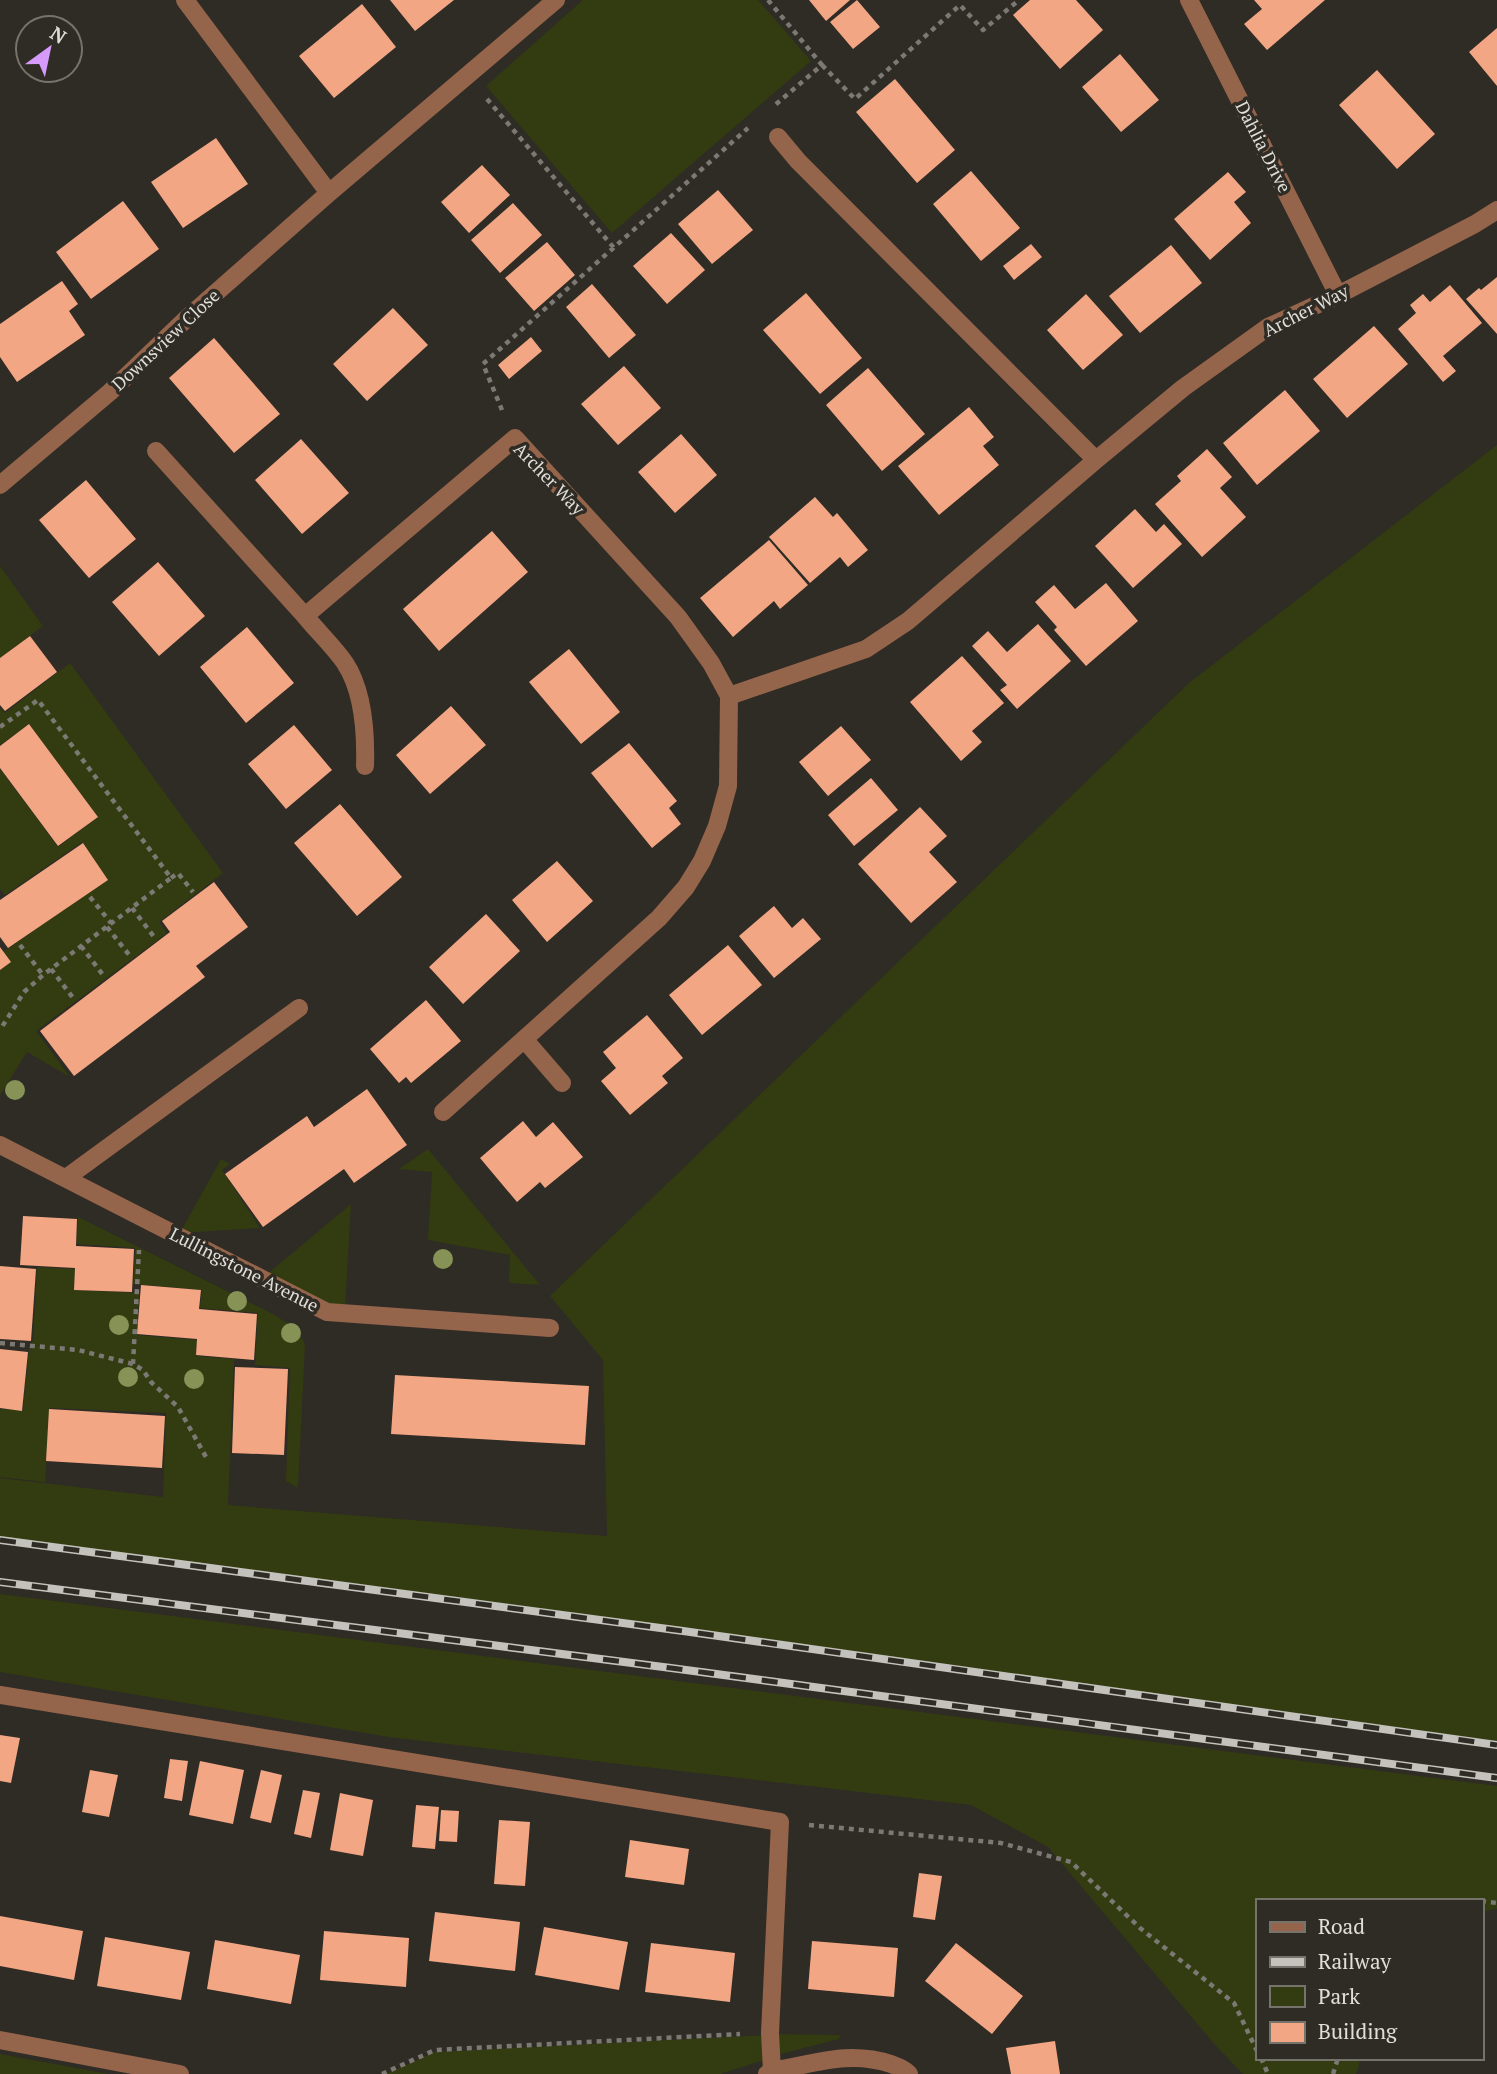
<svg xmlns="http://www.w3.org/2000/svg" width="1497" height="2074" font-family="'PT Serif',serif">
  <rect width="100%" height="100%" fill="#2f2b25"/>
  <path fill="#333c11" d="M583,0H758L811,61L612,233L486,86Z
    M1497,445V1746L0,1541V1478L163,1497L166,1413L50,1408L45,1482L0,1477V1409L23,1410L29,1350L33,1340L37,1267L75,1269L74,1290L139,1293L137,1335L197,1340L196,1356L234,1359L228,1505L607,1536L603,1360L550,1296L1189,683Z
    M0,566L43,626L0,658Z
    M70,663L223,873L159,922L167,933L36,1031L70,1077L27,1052L0,1095V970L3,952L107,879L82,842L5,895L0,889V769L58,847L98,817L29,724L0,745V708L5,713Z
    M428,1149L540,1285L509,1283L510,1255L428,1240L432,1172L399,1169Z
    M221,1159L230,1164L222,1170L260,1228L180,1233Z
    M351,1204L345,1308L329,1305L265,1276Z
    M78,1217L275,1315L297,1330L305,1344L298,1488L286,1481L290,1368L255,1365L258,1313L200,1308L202,1290L133,1284L135,1248L77,1244Z
    M0,1594L1497,1786V1909L1481,1912V1901H1257V2058H1361L1356,2074H1243L1216,2046L1048,1847L971,1805L389,1737L0,1672Z
    M771,2034L840,2035L839,2039L773,2056Z
    M768,2035L770,2058L720,2074H386L435,2052Z
    M0,2054L109,2074H0Z"/>
  <path fill="#f2a684" d="M390,0H454L415,31Z
    M809,0H850L826,21Z
    M857,0L880,27L853,49L830,22Z
    M1030,0H1076L1103,30L1060,69L1013,15Z
    M1254,0H1325L1267,50L1244,24L1262,9Z
    M362,4L396,47L334,98L299,56Z
    M1497,28V86L1469,52Z
    M1120,54L1159,100L1121,132L1082,87Z
    M1377,70L1435,134L1397,169L1339,105Z
    M895,79L955,150L917,183L856,112Z
    M216,138L248,184L183,228L151,182Z
    M482,165L510,195L469,233L441,202Z
    M971,171L1020,228L981,261L933,204Z
    M1228,172L1246,192L1234,202L1251,223L1210,260L1174,219Z
    M718,190L753,230L712,264L678,224Z
    M123,201L159,249L91,299L56,252Z
    M513,203L542,235L500,273L471,240Z
    M671,233L705,270L667,304L633,266Z
    M547,242L575,275L534,311L505,278Z
    M1031,244L1042,257L1014,280L1003,266Z
    M1171,245L1202,283L1140,333L1109,296Z
    M1497,277V334L1466,299L1479,288L1481,290Z
    M62,281L78,304L69,311L85,335L17,382L0,357V324Z
    M592,284L636,335L609,358L566,307Z
    M1450,285L1482,323L1443,356L1456,371L1443,382L1398,329L1416,313L1410,305L1423,294L1430,302Z
    M806,293L862,358L820,394L763,330Z
    M1086,294L1123,335L1083,370L1047,330Z
    M393,308L428,345L367,401L333,364Z
    M1374,326L1408,364L1347,418L1313,379Z
    M531,337L542,351L509,379L498,365Z
    M214,338L280,414L234,453L169,378Z
    M624,366L661,408L618,445L581,404Z
    M868,368L925,434L882,471L826,405Z
    M1285,390L1320,431L1257,485L1223,443Z
    M969,407L994,437L983,446L999,465L939,515L898,466Z
    M681,434L717,475L675,513L638,472Z
    M301,439L349,493L302,534L255,480Z
    M1207,449L1232,477L1220,488L1246,517L1202,557L1155,504L1181,481L1177,476Z
    M86,480L136,539L89,578L39,520Z
    M815,497L833,517L837,513L868,550L848,567L840,557L810,583L769,537Z
    M1135,509L1156,532L1164,524L1182,544L1133,588L1095,546Z
    M492,531L528,572L439,651L403,609Z
    M769,540L808,585L780,609L774,601L733,637L700,598Z
    M158,562L205,616L159,656L112,602Z
    M1106,583L1138,621L1086,666L1054,630L1057,627L1035,602L1054,585L1075,609Z
    M1038,624L1071,661L1017,709L1000,690L1007,685L972,646L988,631L1007,652Z
    M247,627L294,683L246,723L200,667Z
    M30,636L57,672L5,711L0,705V658Z
    M569,649L620,712L581,744L529,682Z
    M962,656L1004,703L972,731L982,742L961,761L910,702Z
    M451,706L486,745L430,794L396,755Z
    M29,724L98,817L58,846L0,768V746Z
    M294,725L332,770L286,809L248,764Z
    M841,726L871,760L828,796L799,762Z
    M629,743L677,801L669,808L681,824L652,848L591,773Z
    M871,778L898,810L854,846L828,815Z
    M340,804L402,877L357,916L294,843Z
    M920,807L947,836L929,852L957,882L911,923L858,864Z
    M83,843L108,880L8,948L0,937V900Z
    M557,861L593,901L547,942L512,900Z
    M214,882L248,927L196,966L205,977L74,1076L40,1031L170,932L162,921Z
    M774,906L792,928L803,918L821,939L774,978L739,936Z
    M486,914L520,951L463,1004L429,967Z
    M728,945L762,985L702,1035L669,995Z
    M0,947L11,962L0,970Z
    M426,1000L461,1041L411,1083L406,1077L399,1083L370,1049Z
    M647,1015L683,1058L662,1076L668,1083L630,1115L601,1081L616,1068L603,1052Z
    M367,1089L407,1145L354,1183L344,1169L263,1227L225,1174L307,1116L314,1127Z
    M523,1121L536,1137L553,1122L583,1157L545,1188L540,1182L517,1202L480,1158Z
    M23,1216L77,1219L76,1246L134,1249L132,1292L74,1290L75,1268L20,1265Z
    M0,1266L36,1269L31,1341L0,1339Z
    M141,1285L201,1290L199,1309L257,1314L254,1360L196,1355L197,1339L137,1334Z
    M0,1349L28,1352L22,1411L0,1408Z
    M235,1367L288,1369L284,1455L232,1453Z
    M395,1375L589,1386L585,1445L391,1434Z
    M49,1409L165,1416L162,1468L46,1461Z
    M0,1735L20,1738L11,1783L0,1781Z
    M170,1759L188,1761L182,1801L164,1798Z
    M200,1761L244,1770L233,1824L189,1815Z
    M90,1770L118,1775L109,1817L82,1812Z
    M261,1770L282,1775L271,1823L250,1818Z
    M303,1790L320,1793L311,1838L294,1834Z
    M340,1793L373,1800L363,1856L330,1850Z
    M416,1805L439,1807L435,1849L412,1847Z
    M441,1810L459,1811L457,1842L439,1841Z
    M499,1820L530,1822L525,1886L494,1884Z
    M630,1840L689,1849L684,1885L625,1877Z
    M919,1873L942,1876L935,1920L913,1917Z
    M435,1912L520,1922L515,1971L429,1961Z
    M0,1916L83,1931L74,1980L0,1966Z
    M544,1927L628,1942L619,1990L535,1975Z
    M324,1931L409,1938L406,1987L320,1980Z
    M105,1937L190,1952L181,2000L97,1986Z
    M215,1940L300,1955L291,2004L207,1989Z
    M812,1941L898,1948L894,1997L808,1989Z
    M651,1943L735,1953L730,2002L645,1992Z
    M956,1943L1023,1996L992,2034L925,1981Z
    M1055,2041L1060,2074H1011L1006,2048Z"/>
  <g fill="none" stroke-linecap="round" stroke-linejoin="round">
    <path stroke="#7c7974" stroke-width="4.5" stroke-dasharray="5 5" stroke-linecap="butt" d="M768,0L822,65L775,105
      M822,65L855,99L960,5L983,30L1019,0
      M487,99L614,248
      M502,410L483,364L748,128
      M0,727L38,700L171,878L43,975L24,992L0,1030
      M171,878L178,873L193,892
      M90,897L111,923
      M132,908L155,938
      M107,927L130,956
      M20,945L43,975
      M81,946L103,975
      M51,969L74,999
      M0,1343L78,1350L133,1364L143,1370L151,1382L178,1407L206,1457
      M133,1364L139,1250
      M809,1825L1001,1843L1071,1862L1140,1928L1234,2003L1257,2051
      M1452,1901H1473
      M1481,1901L1497,1903
      M1261,2058L1268,2074
      M382,2074L435,2050L740,2034
      M1333,2074L1338,2058"/>
    <path stroke="#94644b" stroke-width="18" d="M185,0L329,193
      M1189,0L1338,295
      M778,137L798,161L1096,460
      M156,451L305,616L515,438L678,617L711,663L729,696L866,649L908,621L1096,460L1183,388L1268,327L1338,295L1475,224L1497,210
      M0,485L110,392L185,320L329,193L556,0
      M305,616C318,632 334,647 345,663C364,692 366,733 365,766
      M524,1039L562,1083
      M443,1112L659,918L686,887L702,861L717,826L728,786L729,696
      M0,1145L327,1312L550,1328
      M66,1178L299,1008
      M0,1695L780,1822L770,2033L772,2071
      M0,2040L180,2074
      M767,2074L772,2071C815,2064 848,2050 891,2064C898,2067 904,2068 909,2074"/>
    <defs>
      <path id="rail" d="M0,1540L683,1631L1497,1745
        M0,1582L671,1668L1497,1778"/>
    </defs>
    <use href="#rail" stroke="#c4c2bc" stroke-width="8"/>
    <use href="#rail" stroke="#2f2b25" stroke-width="5" stroke-dasharray="16" stroke-linecap="butt"/>
  </g>
  <g fill="#869256">
    <circle cx="15" cy="1090" r="10"/>
    <circle cx="443" cy="1259" r="10"/>
    <circle cx="237" cy="1301" r="10"/>
    <circle cx="119" cy="1325" r="10"/>
    <circle cx="291" cy="1333" r="10"/>
    <circle cx="128" cy="1377" r="10"/>
    <circle cx="194" cy="1379" r="10"/>
  </g>
  <g text-anchor="middle" stroke-width="7" stroke-linejoin="round" paint-order="stroke">
    <g font-size="18" fill="#e0ded9" stroke="#2f2b25">
      <text transform="translate(1263 147) rotate(63)" y="6">Dahlia Drive</text>
      <text transform="translate(1306 311) rotate(-27)" y="6">Archer Way</text>
      <text transform="translate(166 340) rotate(-43)" y="6">Downsview Close</text>
      <text transform="translate(549 479) rotate(46)" y="6">Archer Way</text>
      <text transform="translate(244 1270) rotate(27)" y="6">Lullingstone Avenue</text>
    </g>
  </g>
  <rect x="1256" y="1899" width="228" height="161" fill="#2f2b25" stroke="#76736d" stroke-width="2"/>
  <rect x="1270" y="1922" width="35" height="10" fill="#94644b" stroke="#76736d" stroke-width="2"/>
  <text x="1318" y="1934" font-size="21" fill="#e0ded9">Road</text>
  <rect x="1270" y="1957" width="35" height="10" fill="#c4c2bc" stroke="#76736d" stroke-width="2"/>
  <text x="1318" y="1969" font-size="21" fill="#e0ded9">Railway</text>
  <rect x="1270" y="1986" width="35" height="21" fill="#333c11" stroke="#76736d" stroke-width="2"/>
  <text x="1318" y="2004" font-size="21" fill="#e0ded9">Park</text>
  <rect x="1270" y="2022" width="35" height="21" fill="#f2a684" stroke="#76736d" stroke-width="2"/>
  <text x="1318" y="2039" font-size="21" fill="#e0ded9">Building</text>
  <g transform="translate(49 49) rotate(33)"><circle r="33" fill="#2f2b25" stroke="#76736d" stroke-width="2"/>
  <path d="M0-5L12 26L0 18L-12 26Z" fill="#d69bfa"/>
  <text y="-10" font-size="19" font-weight="bold" text-anchor="middle" fill="#e0ded9">N</text>
  </g>
</svg>
